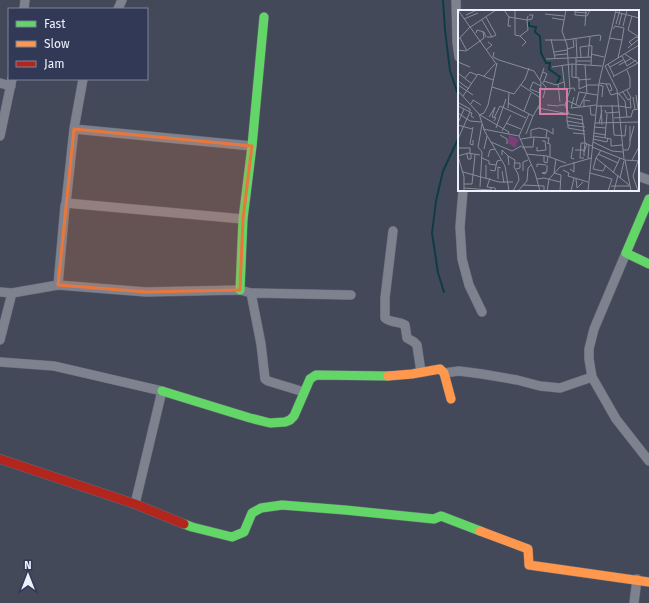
<svg xmlns="http://www.w3.org/2000/svg" width="649" height="603" font-family="'Fira Sans',sans-serif">
  <rect width="100%" height="100%" fill="#444959"/>
  <g fill="none" stroke-linecap="round" stroke-linejoin="round">
    <path stroke="#0d3c45" stroke-width="2" d="M443,0L445,30L450,71L459,97
      M444,292L438,273L432,233L436,201L443,171L459,137"/>
    <defs>
      <path id="street" d="M456,0L457,42L459,57
        M24,9L25,0
        M118,9L122,0
        M0,83L11,86
        M74,129L252,146
        M0,136L12,79
        M638,176L649,180
        M463,190L460,227L462,259L469,285L482,312
        M66,203L74,129L83,79
        M393,231L385,298V318C391,323 398,321 405,325L407,338L414,342L417,345L421,372
        M58,285L65,206L66,203L243,219
        M0,292L12,293L58,285L146,292L240,290L251,293
        M0,340L12,293
        M0,362L54,366L162,391L135,504
        M444,373L459,371L482,374L517,380L540,386L560,388L592,377L616,419L649,461
        M592,377L589,359V349L594,329L626,253
        M304,392L268,381L265,379L261,344L251,293L351,295
        M634,603L637,579"/>
      <path id="fast" d="M649,199L626,253L649,264
        M240,290L243,219L252,146L264,17
        M162,391L250,418L270,423L285,422L290,420L294,416L310,379L316,375L388,376
        M184,524L192,527L232,537L244,532L252,513L261,508L282,505L345,510L434,519L441,516L480,531"/>
      <path id="slow" d="M388,376L412,374L440,369L444,373L451,399
        M480,531L528,549L529,565L649,582"/>
      <path id="jam" d="M0,459L135,504L184,524"/>
    </defs>
    <use href="#street" stroke="#636773" stroke-width="10"/>
    <use href="#fast" stroke="#636773" stroke-width="10"/>
    <use href="#slow" stroke="#636773" stroke-width="10"/>
    <use href="#jam" stroke="#636773" stroke-width="10"/>
    <use href="#street" stroke="#7e828f" stroke-width="9"/>
    <use href="#fast" stroke="#63d668" stroke-width="9"/>
    <use href="#slow" stroke="#ff974d" stroke-width="9"/>
    <use href="#jam" stroke="#b3261e" stroke-width="9"/>
  </g>
  <path fill="#e9773c" fill-opacity="0.2" stroke="#e9773c" stroke-width="3" stroke-linejoin="round" d="M74,129L252,146L243,219L240,290L146,292L58,285Z"/>
  <g transform="translate(458 10)">
    <rect width="181" height="181" fill="#444959"/>
    <path d="M51,125L61,129L57,138L50,133Z" fill="#7b3f77"/>
    <path fill="none" stroke="#0d3c45" stroke-width="2" d="M71,12V16L78,17L77,22L82,26L83,43L88,53H92L91,59L102,67L99,73"/>
    <path fill="none" stroke="#888c9a" stroke-width="1" d="M0,0L39,55M46,0L51,7L50,16H53M57,0V25L62,26L68,32L64,36M117,0V5L129,6L132,0M117,2L129,3M158,2L181,8M87,4L106,6M8,5L19,0M70,6L69,10L74,9L75,5H71M174,6L170,20L181,27M28,7L38,25L34,27M51,7L69,10L70,20L62,26M94,8L106,10M6,9L20,3M24,10L34,27H29M158,14L162,0M161,15L164,3M127,16L128,0M165,16L169,0M18,23L19,20L26,22L28,27M2,28L9,41M151,28L164,30L166,18L157,16L155,19M93,29L97,48M118,29L119,47M0,30L11,18L38,0M87,30H107M107,30L141,25L143,26L142,31M130,35L134,36L133,55M174,35L171,32L178,27L181,28M170,38L181,29M109,39L116,37L115,29M0,40L8,41L26,28L25,22M28,40L34,35L30,32M36,42L35,47L41,50L76,61L83,72L82,94L75,106L50,93M96,42L109,40M133,44L146,47M97,45L110,44M164,46L169,56L178,50M123,47L122,37L130,36M130,47L132,27M160,48L164,30M88,49L133,47M118,51H133M0,52L12,57M114,54V67L121,68V79M150,54L156,66L155,67M104,55L107,79L116,78L117,81M127,55L129,84M161,55L174,48M147,56L159,80L166,149M147,56L181,35M94,57L114,54L144,56M152,57L165,50M85,62L89,64L86,71M0,63L14,74M26,66L37,54M156,66L180,53L167,44M7,68L12,62L19,65M118,68V48M82,70L86,58M120,70L133,69M0,71L11,79M141,73L148,74L153,85L160,83M84,74L86,71L98,75L106,72M100,74L102,92M148,74H152L154,80L151,81M0,75L15,85M63,75L81,87M141,75L145,76L144,87M34,77L56,84L67,69L71,58M121,79L130,75H140M0,81L21,104L27,122L47,156L51,181M165,82L170,90L173,88L169,80M82,83L72,79L75,72L83,76M160,84L172,78V68L169,60M178,85L180,99M5,86L20,64L35,70M116,87L113,98L122,97M175,87L177,99M85,88L88,77L85,74M108,90L123,97L138,95M1,93L12,99V101M13,94L15,90L23,95M118,94L121,82L139,85M89,95L101,96M101,95H107L111,104L124,106L127,133L134,136M107,95L112,80L109,35L104,21L108,0M143,95L144,115M154,95L156,125L167,126L168,115M0,96L14,103L13,106L16,108M122,96L128,84M132,96L133,105H137M139,96H161M161,96L173,98L172,89M126,97V90L132,91M50,98L51,83M80,98L111,104M147,100L148,103L162,102M66,101L73,83M0,103L12,111L23,112M109,103V111L126,114M21,105L26,103L30,95L39,53M22,105L51,122L50,124M31,107L37,97L34,107L38,108L36,111M109,107L125,110M169,107H173L175,100L181,99M36,108L42,96L68,108M156,108L169,107L167,91L161,84M109,111L110,115L127,117M0,113L6,99M48,113L63,119M137,113L181,112M141,114L144,100M0,115L14,119M110,115V118L127,121M15,117L12,134L15,135V130M136,117L148,118M38,118L48,89M25,119L61,126L77,163L82,181M89,120L95,124V118M44,121L53,105M115,123L127,124M136,123L148,125M68,124L75,106M42,125L49,129V134M61,126L71,104M136,126L153,129V136L164,135M73,127V120L81,118L89,120L88,127M76,127L91,128L90,133M147,128L149,104M0,129L12,102M63,129L76,127L75,137H66M135,129L149,132L150,128M172,131L176,116M33,132L54,141L63,136L67,139M135,132L154,141L165,142M89,133L92,134V147M79,137V141L88,140L87,131H84M115,137L113,148L116,149M134,137L167,150L181,151M0,138H12V144M26,139L29,126M117,140H126V146M143,140L138,148L171,175M165,140H170L172,135V116M9,144L10,149H13V144M68,144L89,146L108,153M140,144L160,153M44,145V140L50,146M86,145V152L89,153L90,146M0,146L10,143L22,145M0,146L6,167V181M30,147L32,140L37,139M24,148L31,151V154L38,155M126,148H122L123,133H127L126,142L129,134M130,148L131,135M138,148L135,159L145,161L148,155M167,150L173,181M174,150L181,137M56,153H62V158L58,159M28,155V168M51,155L50,146L57,150L56,157L60,164L61,170L55,181M79,157V154L88,155M112,159L116,162V152M32,160L37,161L39,151L43,150M105,160L111,163L110,166L130,172M44,161L46,173M65,161V152L70,150M5,162L41,172H55M88,162L84,163L87,164L89,161V155M96,163L103,165L102,181M96,163L98,149M132,163L154,169M155,163L162,148M32,168L29,177L37,178L38,181M162,168L166,151M40,169V157L43,158M79,169L86,168L102,172M118,169L119,178L125,172M6,174H14L17,145M65,175L86,176V181M153,176H172M22,177L24,142L20,137L24,114M6,178L33,180V178M60,181L69,171L70,158L73,155M89,181L91,169L102,157L133,148M113,181L116,168M130,181L141,73L158,0M150,181L154,169M156,181L160,165M180,181L175,166L180,151"/>
    <path fill="#d57aa3" fill-opacity="0.15" stroke="#d57aa3" stroke-width="2" d="M82,79H109V104H82Z"/>
    <rect width="181" height="181" fill="none" stroke="#edf1fc" stroke-width="2"/>
  </g>
  <rect x="8" y="8" width="140" height="72" fill="#313957" stroke="#7c8399"/>
  <rect x="16" y="21" width="20" height="6" fill="#63d668" stroke="#7c8399"/>
  <text x="44" y="28" font-size="12" fill="#edf1fc">Fast</text>
  <rect x="16" y="41" width="20" height="6" fill="#ff974d" stroke="#7c8399"/>
  <text x="44" y="48" font-size="12" fill="#edf1fc">Slow</text>
  <rect x="16" y="61" width="20" height="6" fill="#b3261e" stroke="#7c8399"/>
  <text x="44" y="68" font-size="12" fill="#edf1fc">Jam</text>
  <g transform="translate(28 575)" stroke="#313957" stroke-width="3" paint-order="stroke">
  <path d="M0-3L7 15L0 10L-7 15Z" fill="#edf1fc"/>
  <text y="-6" font-size="11" font-weight="bold" text-anchor="middle" fill="#edf1fc">N</text>
  </g>
</svg>
